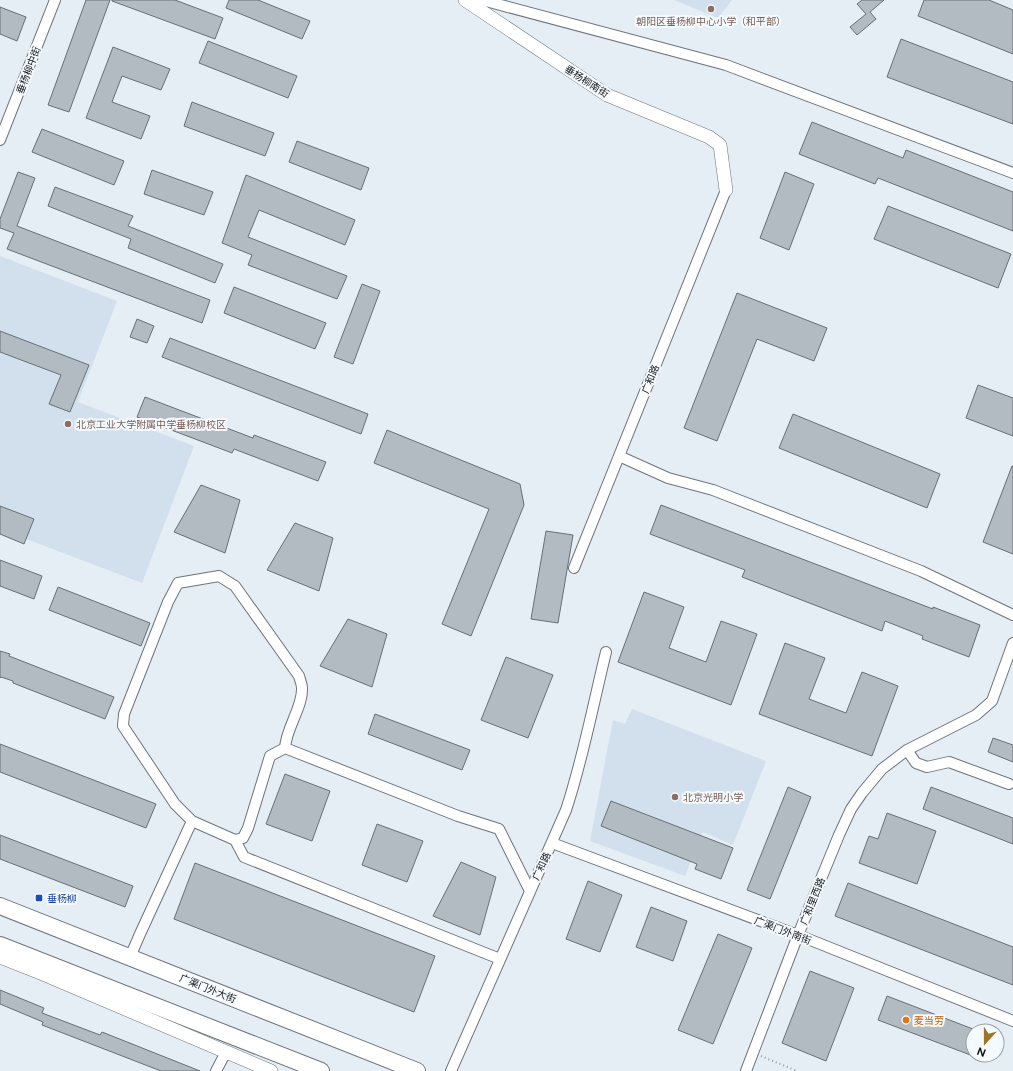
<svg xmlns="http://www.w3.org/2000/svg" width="1013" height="1071" font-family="Figtree,'Noto Sans SC',sans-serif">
  <rect width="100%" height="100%" fill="#e5edf5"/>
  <path fill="#d2e0ed" d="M674,0H732L718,18Z
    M0,256L117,301L78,402L194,446L142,583L0,529Z
    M632,709L766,761L733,845L703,832L685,876L590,841L613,720L625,724Z"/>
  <path fill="#b3bbc2" stroke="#686f76" d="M86,0H110L69,112L48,105Z
    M112,0H175L223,18L215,39L112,1Z
    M229,0H258L310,21L302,39L226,8Z
    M862,0H884L870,12L876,19L857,35L850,27L866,14L857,4Z
    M924,0H989L1013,10V54L918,16Z
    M0,7L26,17L17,41L0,34Z
    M901,39L1013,82V124L887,77Z
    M208,41L297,76L288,98L199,63Z
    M113,47L170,69L161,90L122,76L112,102L150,116L141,139L86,118Z
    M192,102L274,133L265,156L184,126Z
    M812,122L903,158L906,150L1013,192V231L878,178L875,184L799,154Z
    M42,129L124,161L114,185L32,152Z
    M297,141L369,168L361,190L289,162Z
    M152,170L213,192L204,215L144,194Z
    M18,172L35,178L17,226L210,300L202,323L7,249L14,233L0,228V219Z
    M785,172L814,184L789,250L760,238Z
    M246,175L355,220L345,245L259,210L248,237L347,276L337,299L248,265L252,255L222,243Z
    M55,187L133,216L128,226L223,264L215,283L128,248L131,239L48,206Z
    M888,206L1011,254L998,288L874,239Z
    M362,284L380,291L353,364L334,357Z
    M234,287L326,323L315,349L224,313Z
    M737,293L827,328L814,361L757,339L717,441L684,428Z
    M137,319L154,326L147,343L130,337Z
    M0,331L89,365L70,412L49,404L61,375L0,352Z
    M170,338L368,414L361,434L162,357Z
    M978,385L1013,398V436L966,418Z
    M145,397L253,438L254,435L326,462L318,481L234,449L232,453L137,417Z
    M793,414L940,474L927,508L779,448Z
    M387,430L520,484L524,505L471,636L442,624L489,509L374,463Z
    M1012,466H1013V554L983,542Z
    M201,485L240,500L225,553L174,532Z
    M661,505L933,609V607L980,625L969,657L922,639L923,636L885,621L882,631L742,577L745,570L650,534Z
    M0,506L34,519L24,544L0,534Z
    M295,523L333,538L319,591L267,570Z
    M546,531L573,535L558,623L531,619Z
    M0,560L42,576L34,599L0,586Z
    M58,587L150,623L141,646L49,610Z
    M644,592L684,607L669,648L706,662L721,621L757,634L731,705L618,662Z
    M348,619L387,634L372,687L320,666Z
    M785,643L825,658L809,699L846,713L862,672L898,686L872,756L759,714Z
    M0,651L10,654L9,656L114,697L105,719L13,683V681L1,677L0,678Z
    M506,657L553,675L528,738L481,720Z
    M375,714L470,750L462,770L368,734Z
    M993,738L1013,745V762L988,752Z
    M0,744L156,804L146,828L0,772Z
    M285,774L330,791L312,841L266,824Z
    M788,787L811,797L770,899L747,890Z
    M931,787L1013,818V844L923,809Z
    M611,801L733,848L721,879L695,869L697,864L601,826Z
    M887,813L936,831L917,884L859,863L869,836L878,839Z
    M377,824L423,841L407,882L362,865Z
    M0,835L133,886L125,907L0,859Z
    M461,862L496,877L480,935L433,916Z
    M195,863L435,956L414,1012L174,919Z
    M588,881L622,895L600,952L566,939Z
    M848,883L1013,947V985L835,916Z
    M651,907L687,921L673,961L636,947Z
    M718,934L752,948L713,1044L678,1030Z
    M810,971L854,988L826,1061L782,1043Z
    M0,990L44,1008L42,1013L100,1035L102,1032L200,1071H161L42,1025L43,1022L0,1004Z
    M887,996L973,1029V1056L878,1020Z"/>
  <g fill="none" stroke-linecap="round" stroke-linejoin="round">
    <defs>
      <path id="minor" d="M482,0L726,65L1013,173
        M0,140L55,0
        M619,456L668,478L713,490L921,571L1013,615
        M574,568L726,190
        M285,748C286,728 303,707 302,688C302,684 300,680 299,676L235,586L219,576L178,583L168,602L124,714L123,726L175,804L192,821L235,840L243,838L248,828L270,756L285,748L458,816L499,829L530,891
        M907,750L916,763L927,767L949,762L1009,784
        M235,840L244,857L500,959
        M552,843L798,935L1013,1021
        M130,957L140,934L192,821
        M216,1071L226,1052
        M451,1071L566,810C583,759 593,705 606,652
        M746,1071L798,935L839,835L851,809L862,793L882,769L907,750L976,715L992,701L1013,643"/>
      <path id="tertiary" d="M465,0L607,95L709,137L720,145L726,190
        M0,957L43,974L271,1071"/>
      <path id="primary" d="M0,906L417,1071
        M0,945L321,1071"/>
    </defs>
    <use href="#minor" stroke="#6e757c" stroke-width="12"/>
    <use href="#tertiary" stroke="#6e757c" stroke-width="14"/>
    <use href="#primary" stroke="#6e757c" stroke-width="18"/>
    <path stroke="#93999f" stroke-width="2" stroke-dasharray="1 3" stroke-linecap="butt" d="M761,1056L797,1071"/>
    <use href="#minor" stroke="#fff" stroke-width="10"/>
    <use href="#tertiary" stroke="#fff" stroke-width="13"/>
    <use href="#primary" stroke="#fff" stroke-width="16"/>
  </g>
  <g fill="#8d6e63" stroke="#f5faff" stroke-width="1.5">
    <circle cx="711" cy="9" r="4"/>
    <circle cx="68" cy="424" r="4"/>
    <circle cx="675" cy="797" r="4"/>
  </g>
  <rect fill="#1a4fb4" stroke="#f5faff" stroke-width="1.5" x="35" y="894" width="8" height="8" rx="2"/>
  <circle fill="#e8710a" stroke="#f5faff" stroke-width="1.5" cx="906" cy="1020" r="4"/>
  <g text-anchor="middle" stroke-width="4" stroke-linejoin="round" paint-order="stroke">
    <g font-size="10" fill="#785e54" stroke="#f5faff" text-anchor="start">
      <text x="711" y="25" text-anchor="middle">朝阳区垂杨柳中心小学（和平部）</text>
      <text x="76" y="428">北京工业大学附属中学垂杨柳校区</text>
      <text x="683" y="801">北京光明小学</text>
    </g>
    <g font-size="10" fill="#14171a" stroke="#f5faff">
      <text transform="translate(28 70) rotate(-69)" y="4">垂杨柳中街</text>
      <text transform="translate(587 81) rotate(33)" y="4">垂杨柳南街</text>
      <text transform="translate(650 379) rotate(-68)" y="4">广和路</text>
      <text transform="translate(541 866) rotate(-65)" y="4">广和路</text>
      <text transform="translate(812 901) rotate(-68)" y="4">广和里西路</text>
      <text transform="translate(783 930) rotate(21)" y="4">广渠门外南街</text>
      <text transform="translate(208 988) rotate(22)" y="4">广渠门外大街</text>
    </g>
    <g font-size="10" fill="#164399" stroke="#f5faff" text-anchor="start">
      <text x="47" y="902">垂杨柳</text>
    </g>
    <g font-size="10" fill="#c56008" stroke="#f5faff" text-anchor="start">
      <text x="914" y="1024">麦当劳</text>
    </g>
  </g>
  <g transform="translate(985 1043) rotate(201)"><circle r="19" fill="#f5faff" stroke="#9b9fa3"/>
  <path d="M0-3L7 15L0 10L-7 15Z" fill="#9e7524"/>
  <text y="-6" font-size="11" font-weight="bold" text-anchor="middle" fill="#14171a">N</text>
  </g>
</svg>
